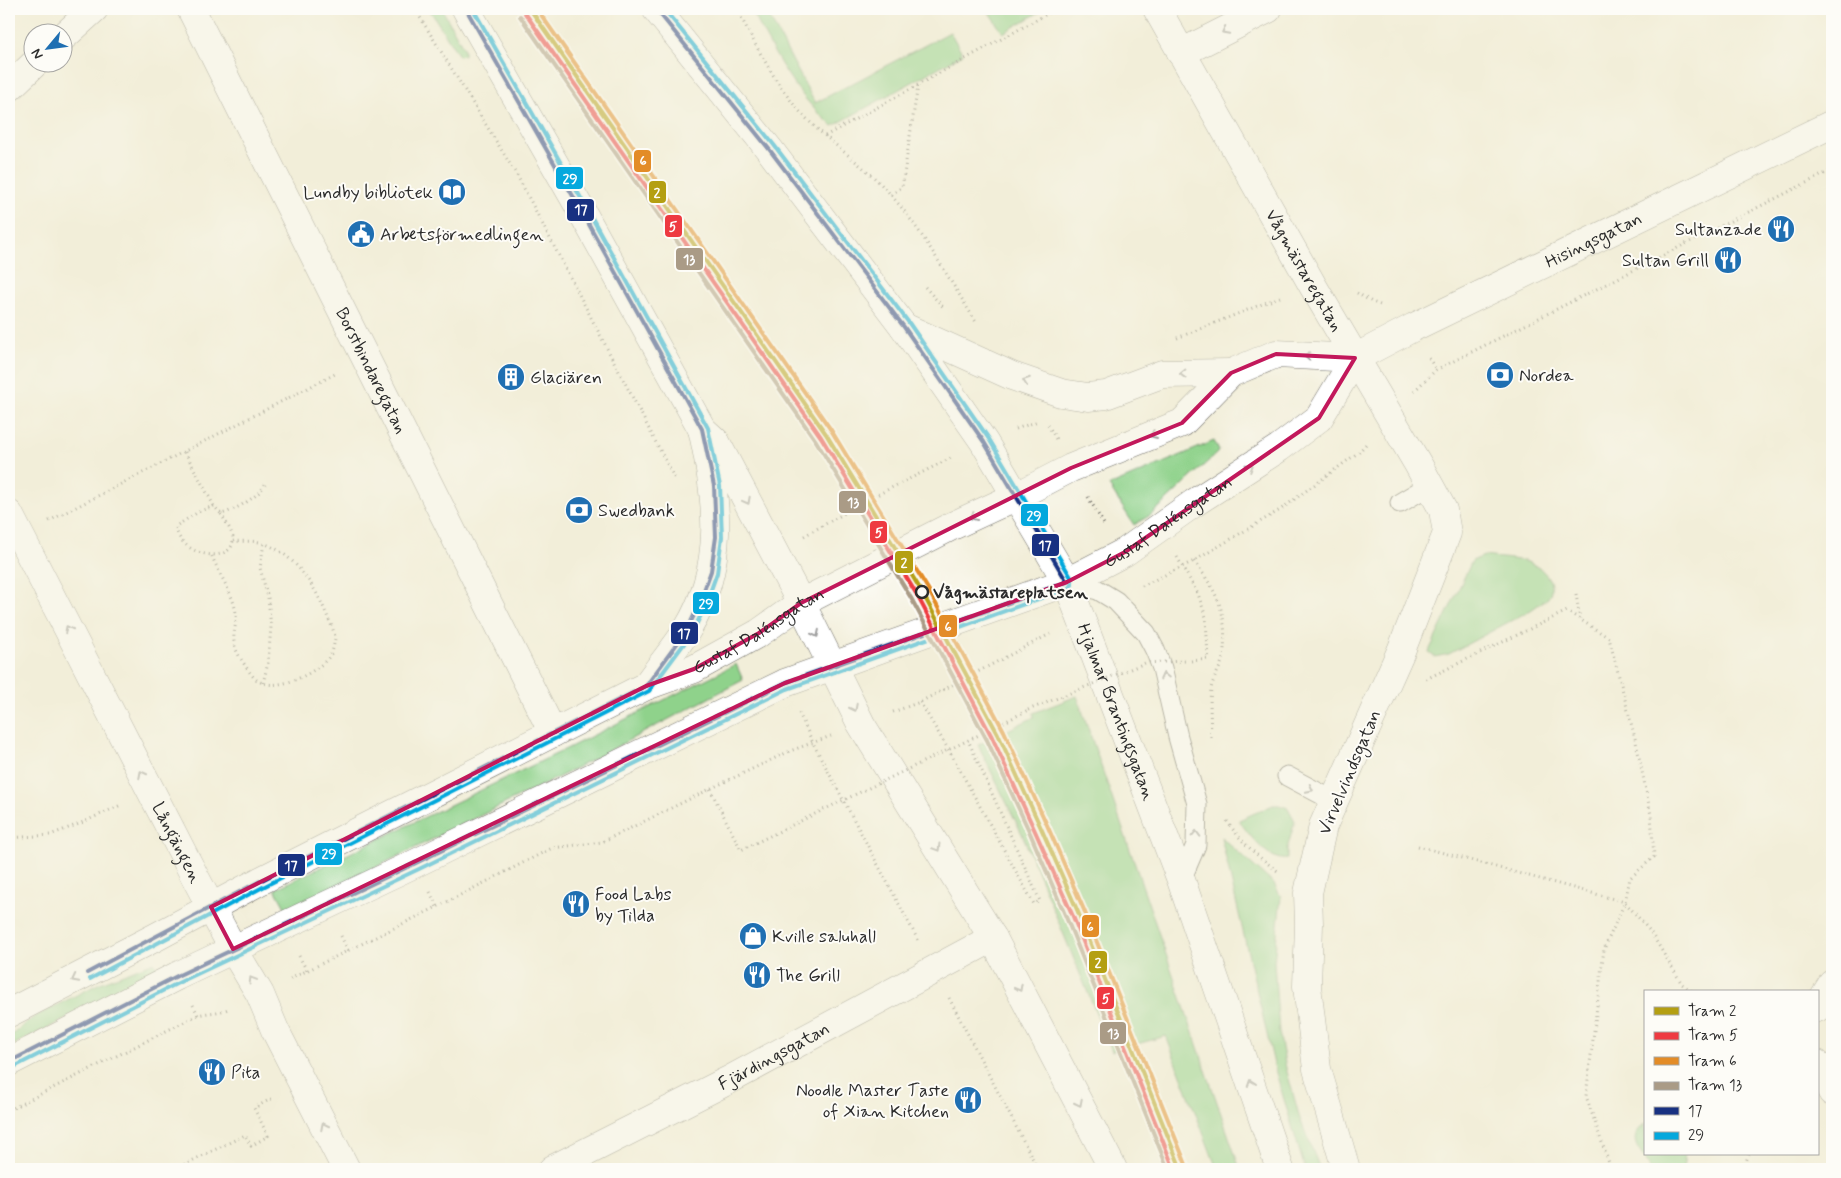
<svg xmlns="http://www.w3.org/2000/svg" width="1841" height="1178" font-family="Mynerve,sans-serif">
  <rect width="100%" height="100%" fill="#fdfcf7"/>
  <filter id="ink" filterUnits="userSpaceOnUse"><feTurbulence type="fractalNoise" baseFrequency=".02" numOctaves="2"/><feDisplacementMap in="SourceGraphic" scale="10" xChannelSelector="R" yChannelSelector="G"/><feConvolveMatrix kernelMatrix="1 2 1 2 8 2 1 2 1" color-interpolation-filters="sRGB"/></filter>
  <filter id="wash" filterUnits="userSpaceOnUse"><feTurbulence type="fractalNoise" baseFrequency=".0096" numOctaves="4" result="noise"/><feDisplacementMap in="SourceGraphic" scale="20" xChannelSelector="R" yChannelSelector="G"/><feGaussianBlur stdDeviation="1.12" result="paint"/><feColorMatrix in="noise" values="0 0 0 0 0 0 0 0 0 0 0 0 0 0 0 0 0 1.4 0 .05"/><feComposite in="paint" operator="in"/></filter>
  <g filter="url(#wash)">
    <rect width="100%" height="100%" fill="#f2eed9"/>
    <path fill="#8fd28b" stroke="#5d7e5b" d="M429,9H442L464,49V55L459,56Z
      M751,9H765L815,103L950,32L963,54L833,126C796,97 772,50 751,9Z
      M992,9H1045L1003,33L988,11Z
      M1214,441L1219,451L1152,514L1134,525L1109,486Z
      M1484,556C1497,558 1511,558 1524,561C1540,565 1559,581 1548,598L1531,610L1449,654L1435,657L1429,653L1430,649L1472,561Z
      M736,664L743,680L565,774L287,911L275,889L554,755Z
      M1077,696L1240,1169H1217L1166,1036L1112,1051L1022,834L978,745L1034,717L1033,713Z
      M1273,805H1279L1288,808L1295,821L1287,849V859C1270,863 1247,833 1239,820Z
      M1221,837L1274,884L1281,897L1274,962L1279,1032L1286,1068L1300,1119L1320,1169H1305L1276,1073Z
      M154,962L160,973L13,1045L9,1037L34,1017L98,984Z
      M1645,1124V1154H1685L1683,1169H1650C1646,1154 1622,1142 1645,1124Z"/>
  </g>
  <g filter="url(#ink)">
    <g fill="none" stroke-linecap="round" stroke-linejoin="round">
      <defs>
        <path id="service" d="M1400,503L1430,485
          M1067,582L1098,590L1116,601L1146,633L1155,650L1162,668L1178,737L1197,804L1196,845L1181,880
          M1287,776L1334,801"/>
        <g id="minor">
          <path id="s1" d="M191,9L553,733"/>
          <path id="s2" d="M1157,9L1313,286L1419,466L1443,510L1447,533L1401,651L1323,826L1308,893L1309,924L1307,986L1317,1069L1346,1169"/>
          <path d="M62,38L94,9"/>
          <path d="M1181,53L1268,9"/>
          <path d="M9,88L36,62"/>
          <path id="s3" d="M9,514L194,875L233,949L260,994L275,1030L346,1169"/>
          <path d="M1817,1008L1832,984"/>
          <path d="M1817,1064L1832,1092"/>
          <path id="s4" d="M553,1169L729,1080L993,938"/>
        </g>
        <g id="tertiary">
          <path d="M904,327L1012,376L1061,393L1088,397L1106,395L1162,374L1231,373"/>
          <path id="s5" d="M1355,358L1414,327L1832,124"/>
          <path d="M646,686C659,667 675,649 687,630C726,566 718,499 702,429"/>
          <path id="s6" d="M9,1013L156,937L260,881L646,686L694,669L759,633L801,603L950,527L1017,496L1071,468L1182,423L1231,373L1276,354L1355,358"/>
          <path id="s7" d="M9,1062L177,976L416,863L785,683L1067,582L1125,552L1194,503L1279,448L1319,418L1355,358"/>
        </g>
        <g id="secondary">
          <path d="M466,9L581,210L702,429L716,442L801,603L861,724L993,938L1113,1169"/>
          <path id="s8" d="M656,9L769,149L904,327L984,442L1067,582L1181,880L1280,1169"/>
        </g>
      </defs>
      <use href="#service" stroke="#716f68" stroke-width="21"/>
      <use href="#minor" stroke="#716f68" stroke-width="29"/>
      <use href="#tertiary" stroke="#716f68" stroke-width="29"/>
      <use href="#secondary" stroke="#716f68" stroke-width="29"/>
      <path stroke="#716f68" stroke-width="3" stroke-dasharray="1 4" stroke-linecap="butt" d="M415,9L518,177L676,481
        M737,9C754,43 779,91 806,118C833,146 866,166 891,195C924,233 949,279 976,322
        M825,136L1056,9
        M891,195L902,187L918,85
        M925,287L943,307
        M1357,293L1372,302L1383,306
        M1177,338L1280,297
        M1429,358L1436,370
        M1414,391L1436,370L1832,170
        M1048,425L1056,439
        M1016,429L1038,421
        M185,452L214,506L221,514C234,511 260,496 265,484
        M1088,497L1105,526
        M214,506L200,511L176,526C178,557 235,566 233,538C232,531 225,521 221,514
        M49,521L337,373
        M804,536L877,495L953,457
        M212,556C218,572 232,593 235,608C240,627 226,636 241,659C245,665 251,676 257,680C276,694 320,672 331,654C333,651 334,643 335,639C335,633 331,624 328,618C316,587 295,554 263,543C254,540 242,542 232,541
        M1177,557L1198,594L1206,617L1208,659L1191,661
        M1194,561C1218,593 1229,615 1223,657C1221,668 1213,678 1211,689C1209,705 1211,723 1211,740
        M1142,586L1194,561L1280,510L1359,452L1366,444
        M1576,594L1580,619
        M1426,679L1567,611L1609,638L1636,742L1651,815L1654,857L1630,878L1625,902L1604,949L1586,1096L1611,1169
        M263,683L268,663L271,627L268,598L260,568L264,543
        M920,702L951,754L1034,904L1040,901L968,740
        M893,712L920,702L1050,634
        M799,713L813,743L918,940
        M981,734L1028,710
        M710,789L741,850L819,812
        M1227,821C1241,842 1258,857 1279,872
        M9,838L50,835L79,824L121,805
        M1418,846L1625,902L1650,931L1682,984L1693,992
        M430,892L437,907
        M341,936L348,951
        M299,956L307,971
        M290,979L437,907L552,848L602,842L710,789L790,751L831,736
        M949,998L1038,1169
        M193,1005L198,1015
        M9,1110L198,1015C209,1012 221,1013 230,1008
        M175,1169L245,1135L251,1146L268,1136L254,1108L273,1098
        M1743,1169L1749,1154"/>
      <use href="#service" stroke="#fff" stroke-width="19"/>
      <use href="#minor" stroke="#fff" stroke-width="28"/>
      <use href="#tertiary" stroke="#fff" stroke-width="28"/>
      <use href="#secondary" stroke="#fff" stroke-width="28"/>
      <path stroke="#716f68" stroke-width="3" stroke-dasharray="1 4" stroke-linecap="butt" d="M1028,710L1145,663L1186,661
        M819,812L981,734"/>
      <defs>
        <path id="bus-1" d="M87,973L260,881L646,686L687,630L698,607L711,571L716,537L714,486L702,429L581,210L466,9
          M9,1062L177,976L416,863L785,683L1067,582L984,442L904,327L769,149L656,9"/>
        <path id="bus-2" d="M90,979L263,887L649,691L692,633L704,609L717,573L722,537L720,486L708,428L586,207L473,9
          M12,1068L180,982L419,869L787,689L1069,588L1072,585V579L989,439L909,323L774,145L664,9"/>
      </defs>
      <use href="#bus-1" stroke="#fdfcf7" stroke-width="8"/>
      <use href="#bus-2" stroke="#fdfcf7" stroke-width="8"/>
      <use href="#bus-1" stroke="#183181" stroke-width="4"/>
      <use href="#bus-2" stroke="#04a8dd" stroke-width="4"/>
      <defs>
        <path id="tram-1" d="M530,9L826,434L922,592L998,734L1041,828L1078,912L1181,1169"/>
        <path id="tram-2" d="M525,13L821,437L917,595L992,737L1035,831L1072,914L1174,1169"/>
        <path id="tram-3" d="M537,9L831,430L928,589L1004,731L1047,825L1084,910L1187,1167"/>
        <path id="tram-4" d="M520,16L816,441L911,598L987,740L1030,833L1066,917L1168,1169"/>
      </defs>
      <use href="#tram-1" stroke="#fdfcf7" stroke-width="8"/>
      <use href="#tram-2" stroke="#fdfcf7" stroke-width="8"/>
      <use href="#tram-3" stroke="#fdfcf7" stroke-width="8"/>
      <use href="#tram-4" stroke="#fdfcf7" stroke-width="8"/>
      <use href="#tram-1" stroke="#b49f12" stroke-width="4"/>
      <use href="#tram-2" stroke="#ee3a41" stroke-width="4"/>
      <use href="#tram-3" stroke="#e38c27" stroke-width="4"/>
      <use href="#tram-4" stroke="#aa9b86" stroke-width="4"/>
    </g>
    <defs><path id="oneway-chevron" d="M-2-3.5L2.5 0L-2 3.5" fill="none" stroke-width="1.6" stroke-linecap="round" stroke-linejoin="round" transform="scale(1.25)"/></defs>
    <g stroke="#a0a0a0">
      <use href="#oneway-chevron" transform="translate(1225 31) rotate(153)"/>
      <use href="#oneway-chevron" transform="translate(1307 356) rotate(-177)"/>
      <use href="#oneway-chevron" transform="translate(1183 374) rotate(179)"/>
      <use href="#oneway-chevron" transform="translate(1026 381) rotate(-160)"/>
      <use href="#oneway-chevron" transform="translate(1153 435) rotate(157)"/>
      <use href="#oneway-chevron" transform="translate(1250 467) rotate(-33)"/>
      <use href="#oneway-chevron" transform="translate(747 501) rotate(62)"/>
      <use href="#oneway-chevron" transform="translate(973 517) rotate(155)"/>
      <use href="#oneway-chevron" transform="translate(68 629) rotate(-117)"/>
      <use href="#oneway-chevron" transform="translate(816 634) rotate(64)"/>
      <use href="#oneway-chevron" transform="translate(1164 676) rotate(-103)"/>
      <use href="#oneway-chevron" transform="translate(854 708) rotate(63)"/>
      <use href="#oneway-chevron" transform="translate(142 774) rotate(-117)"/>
      <use href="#oneway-chevron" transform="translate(1310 789) rotate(27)"/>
      <use href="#oneway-chevron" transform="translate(1196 834) rotate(-89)"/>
      <use href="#oneway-chevron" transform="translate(937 848) rotate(59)"/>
      <use href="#oneway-chevron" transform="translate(75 979) rotate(153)"/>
      <use href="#oneway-chevron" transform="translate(252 980) rotate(-121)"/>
      <use href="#oneway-chevron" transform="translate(1019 988) rotate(62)"/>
      <use href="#oneway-chevron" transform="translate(1251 1083) rotate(-109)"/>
      <use href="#oneway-chevron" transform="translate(1079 1103) rotate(63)"/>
      <use href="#oneway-chevron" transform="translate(324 1126) rotate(-117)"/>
    </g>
  </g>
  <path d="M0 0H1841V1178H0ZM1276,354L1355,358L1319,418L1125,552L1067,582L785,683L233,949L211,907L646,686L694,669L759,633L801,603L1071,468L1182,423L1231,373Z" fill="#f2eed9" fill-opacity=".55" fill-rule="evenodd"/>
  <path fill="none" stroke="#c2185b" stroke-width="4" stroke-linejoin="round" d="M1276,354L1355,358L1319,418L1125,552L1067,582L785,683L233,949L211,907L646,686L694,669L759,633L801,603L1071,468L1182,423L1231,373Z"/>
  <defs>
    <symbol id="library-disc" viewBox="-11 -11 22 22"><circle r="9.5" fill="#1f6fb2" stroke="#fdfcf7"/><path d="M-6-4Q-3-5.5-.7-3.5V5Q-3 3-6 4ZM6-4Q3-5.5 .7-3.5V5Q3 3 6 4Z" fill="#fff"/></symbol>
    <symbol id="restaurant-disc" viewBox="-11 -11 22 22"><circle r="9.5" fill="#1f6fb2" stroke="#fdfcf7"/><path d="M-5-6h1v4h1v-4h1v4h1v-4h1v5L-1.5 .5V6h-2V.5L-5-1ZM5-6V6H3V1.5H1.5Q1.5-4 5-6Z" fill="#fff"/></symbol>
    <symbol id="civic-disc" viewBox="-11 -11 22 22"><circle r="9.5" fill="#1f6fb2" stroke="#fdfcf7"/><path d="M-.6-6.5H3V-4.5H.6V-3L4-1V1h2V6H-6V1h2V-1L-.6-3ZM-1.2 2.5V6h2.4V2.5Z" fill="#fff"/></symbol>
    <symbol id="bank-disc" viewBox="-11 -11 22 22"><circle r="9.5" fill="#1f6fb2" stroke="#fdfcf7"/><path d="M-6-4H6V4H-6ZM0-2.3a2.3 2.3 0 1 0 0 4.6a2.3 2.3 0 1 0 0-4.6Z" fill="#fff"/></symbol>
    <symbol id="building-disc" viewBox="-11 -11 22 22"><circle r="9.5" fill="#1f6fb2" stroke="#fdfcf7"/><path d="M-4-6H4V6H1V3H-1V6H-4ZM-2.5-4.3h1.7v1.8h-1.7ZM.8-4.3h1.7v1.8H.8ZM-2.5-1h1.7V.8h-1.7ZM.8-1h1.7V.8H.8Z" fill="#fff"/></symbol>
    <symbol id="shop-disc" viewBox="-11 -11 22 22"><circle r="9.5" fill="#1f6fb2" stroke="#fdfcf7"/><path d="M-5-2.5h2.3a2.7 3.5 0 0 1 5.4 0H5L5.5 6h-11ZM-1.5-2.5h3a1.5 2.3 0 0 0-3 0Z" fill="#fff"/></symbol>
  </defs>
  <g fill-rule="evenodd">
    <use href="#library-disc" x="436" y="176" width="32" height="32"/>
    <use href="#restaurant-disc" x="1765" y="213" width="32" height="32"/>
    <use href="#civic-disc" x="345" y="218" width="32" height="32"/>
    <use href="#restaurant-disc" x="1712" y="244" width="32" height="32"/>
    <use href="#bank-disc" x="1484" y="359" width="32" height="32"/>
    <use href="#building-disc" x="495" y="361" width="32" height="32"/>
    <use href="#bank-disc" x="563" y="494" width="32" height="32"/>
    <use href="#restaurant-disc" x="560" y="888" width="32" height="32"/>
    <use href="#shop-disc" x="737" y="920" width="32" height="32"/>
    <use href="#restaurant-disc" x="741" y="959" width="32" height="32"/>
    <use href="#restaurant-disc" x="196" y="1056" width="32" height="32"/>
    <use href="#restaurant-disc" x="952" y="1084" width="32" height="32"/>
  </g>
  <circle fill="#fdfcf7" stroke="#2b2b2b" stroke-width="2.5" cx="922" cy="592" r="6"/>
  <g text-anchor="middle" stroke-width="4" stroke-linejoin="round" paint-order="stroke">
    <g font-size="18" fill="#2b2b2b" stroke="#fdfcf7" text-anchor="start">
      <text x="433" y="198" text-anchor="end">Lundby bibliotek</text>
      <text x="1762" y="235" text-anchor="end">Sultanzade</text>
      <text x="380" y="240">Arbetsförmedlingen</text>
      <text x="1709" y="266" text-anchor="end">Sultan Grill</text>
      <text x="1519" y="381">Nordea</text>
      <text x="530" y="383">Glaciären</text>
      <text x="598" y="516">Swedbank</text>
      <text x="595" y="900">Food Labs<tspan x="595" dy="21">by Tilda</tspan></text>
      <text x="772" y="942">Kville saluhall</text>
      <text x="776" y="981">The Grill</text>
      <text x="231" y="1078">Pita</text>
      <text x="949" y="1096" text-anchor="end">Noodle Master Taste<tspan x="949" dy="21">of Xian Kitchen</tspan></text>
    </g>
    <g font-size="18" fill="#2b2b2b" stroke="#fdfcf7">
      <text dy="6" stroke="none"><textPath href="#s5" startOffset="266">Hisingsgatan</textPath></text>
      <text dy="6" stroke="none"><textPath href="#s2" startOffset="300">Vågmästaregatan</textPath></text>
      <text dy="6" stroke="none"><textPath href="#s1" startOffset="404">Borstbindaregatan</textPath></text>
      <text dy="6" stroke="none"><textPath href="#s7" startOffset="1281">Gustaf Dalénsgatan</textPath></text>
      <text dy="6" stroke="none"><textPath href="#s6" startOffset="842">Gustaf Dalénsgatan</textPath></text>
      <text dy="6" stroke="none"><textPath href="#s8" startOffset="845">Hjalmar Brantingsgatan</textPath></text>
      <text transform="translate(1349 772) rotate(-67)" y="6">Virvelvindsgatan</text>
      <text dy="6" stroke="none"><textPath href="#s3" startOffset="369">Långängen</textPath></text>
      <text dy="6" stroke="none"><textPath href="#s4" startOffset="248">Fjärdingsgatan</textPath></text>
    </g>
    <g font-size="18" font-weight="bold" fill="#2b2b2b" stroke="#fdfcf7" text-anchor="start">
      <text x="933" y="598">Vågmästareplatsen</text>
    </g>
  </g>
  <g stroke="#fdfcf7" stroke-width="2">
    <rect x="633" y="149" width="19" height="24" rx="5" fill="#e38c27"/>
    <rect x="555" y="166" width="29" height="24" rx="5" fill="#04a8dd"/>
    <rect x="648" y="180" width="19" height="24" rx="5" fill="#b49f12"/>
    <rect x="566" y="198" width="29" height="24" rx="5" fill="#183181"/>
    <rect x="664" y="214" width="19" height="24" rx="5" fill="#ee3a41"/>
    <rect x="675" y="247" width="29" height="24" rx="5" fill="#aa9b86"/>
    <rect x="838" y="490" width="29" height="24" rx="5" fill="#aa9b86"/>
    <rect x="1020" y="503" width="29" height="24" rx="5" fill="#04a8dd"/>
    <rect x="869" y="520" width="19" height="24" rx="5" fill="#ee3a41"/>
    <rect x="1031" y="533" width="29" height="24" rx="5" fill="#183181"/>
    <rect x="894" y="550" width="20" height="24" rx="5" fill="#b49f12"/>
    <rect x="692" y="591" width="28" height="24" rx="5" fill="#04a8dd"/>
    <rect x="938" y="614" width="20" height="24" rx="5" fill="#e38c27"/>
    <rect x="670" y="621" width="29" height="24" rx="5" fill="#183181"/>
    <rect x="314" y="842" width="29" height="24" rx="5" fill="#04a8dd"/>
    <rect x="277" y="853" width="29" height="24" rx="5" fill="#183181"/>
    <rect x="1081" y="914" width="19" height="24" rx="5" fill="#e38c27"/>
    <rect x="1088" y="950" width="20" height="24" rx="5" fill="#b49f12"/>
    <rect x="1096" y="986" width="19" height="24" rx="5" fill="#ee3a41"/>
    <rect x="1099" y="1021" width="28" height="24" rx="5" fill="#aa9b86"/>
  </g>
  <g font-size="14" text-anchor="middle" font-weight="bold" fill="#fff">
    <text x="643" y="165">6</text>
    <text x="570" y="183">29</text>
    <text x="657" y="197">2</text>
    <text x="581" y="214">17</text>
    <text x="673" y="231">5</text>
    <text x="689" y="264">13</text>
    <text x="853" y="507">13</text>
    <text x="1034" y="520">29</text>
    <text x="879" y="537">5</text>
    <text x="1045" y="550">17</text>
    <text x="904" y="567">2</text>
    <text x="706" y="608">29</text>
    <text x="948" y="631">6</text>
    <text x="684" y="638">17</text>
    <text x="329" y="858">29</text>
    <text x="291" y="870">17</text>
    <text x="1090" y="931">6</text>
    <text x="1098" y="967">2</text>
    <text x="1106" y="1003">5</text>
    <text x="1113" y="1038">13</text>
  </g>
  <rect width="1841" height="1178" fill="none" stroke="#fdfcf7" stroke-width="30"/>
  <rect x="1644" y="990" width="175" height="165" fill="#fdfcf7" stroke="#a9a8a5"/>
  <rect x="1654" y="1007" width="25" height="8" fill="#b49f12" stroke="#a9a8a5"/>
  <text x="1688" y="1016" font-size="15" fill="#2b2b2b">Tram 2</text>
  <rect x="1654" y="1032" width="25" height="8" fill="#ee3a41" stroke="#a9a8a5"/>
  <text x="1688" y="1040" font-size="15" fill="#2b2b2b">Tram 5</text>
  <rect x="1654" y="1057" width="25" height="8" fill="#e38c27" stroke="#a9a8a5"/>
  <text x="1688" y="1066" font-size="15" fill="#2b2b2b">Tram 6</text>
  <rect x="1654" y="1082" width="25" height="8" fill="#aa9b86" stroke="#a9a8a5"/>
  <text x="1688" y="1090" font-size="15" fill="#2b2b2b">Tram 13</text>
  <rect x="1654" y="1107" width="25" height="8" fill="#183181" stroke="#a9a8a5"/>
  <text x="1688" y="1116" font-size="15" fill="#2b2b2b">17</text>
  <rect x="1654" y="1132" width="25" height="8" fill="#04a8dd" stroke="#a9a8a5"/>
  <text x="1688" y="1140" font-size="15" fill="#2b2b2b">29</text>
  <g transform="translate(48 48) rotate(241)"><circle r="24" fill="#fdfcf7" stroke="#a9a8a5"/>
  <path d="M0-4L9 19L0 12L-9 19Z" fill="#1f6fb2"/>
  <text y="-8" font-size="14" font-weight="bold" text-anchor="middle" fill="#2b2b2b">N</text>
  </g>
</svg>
